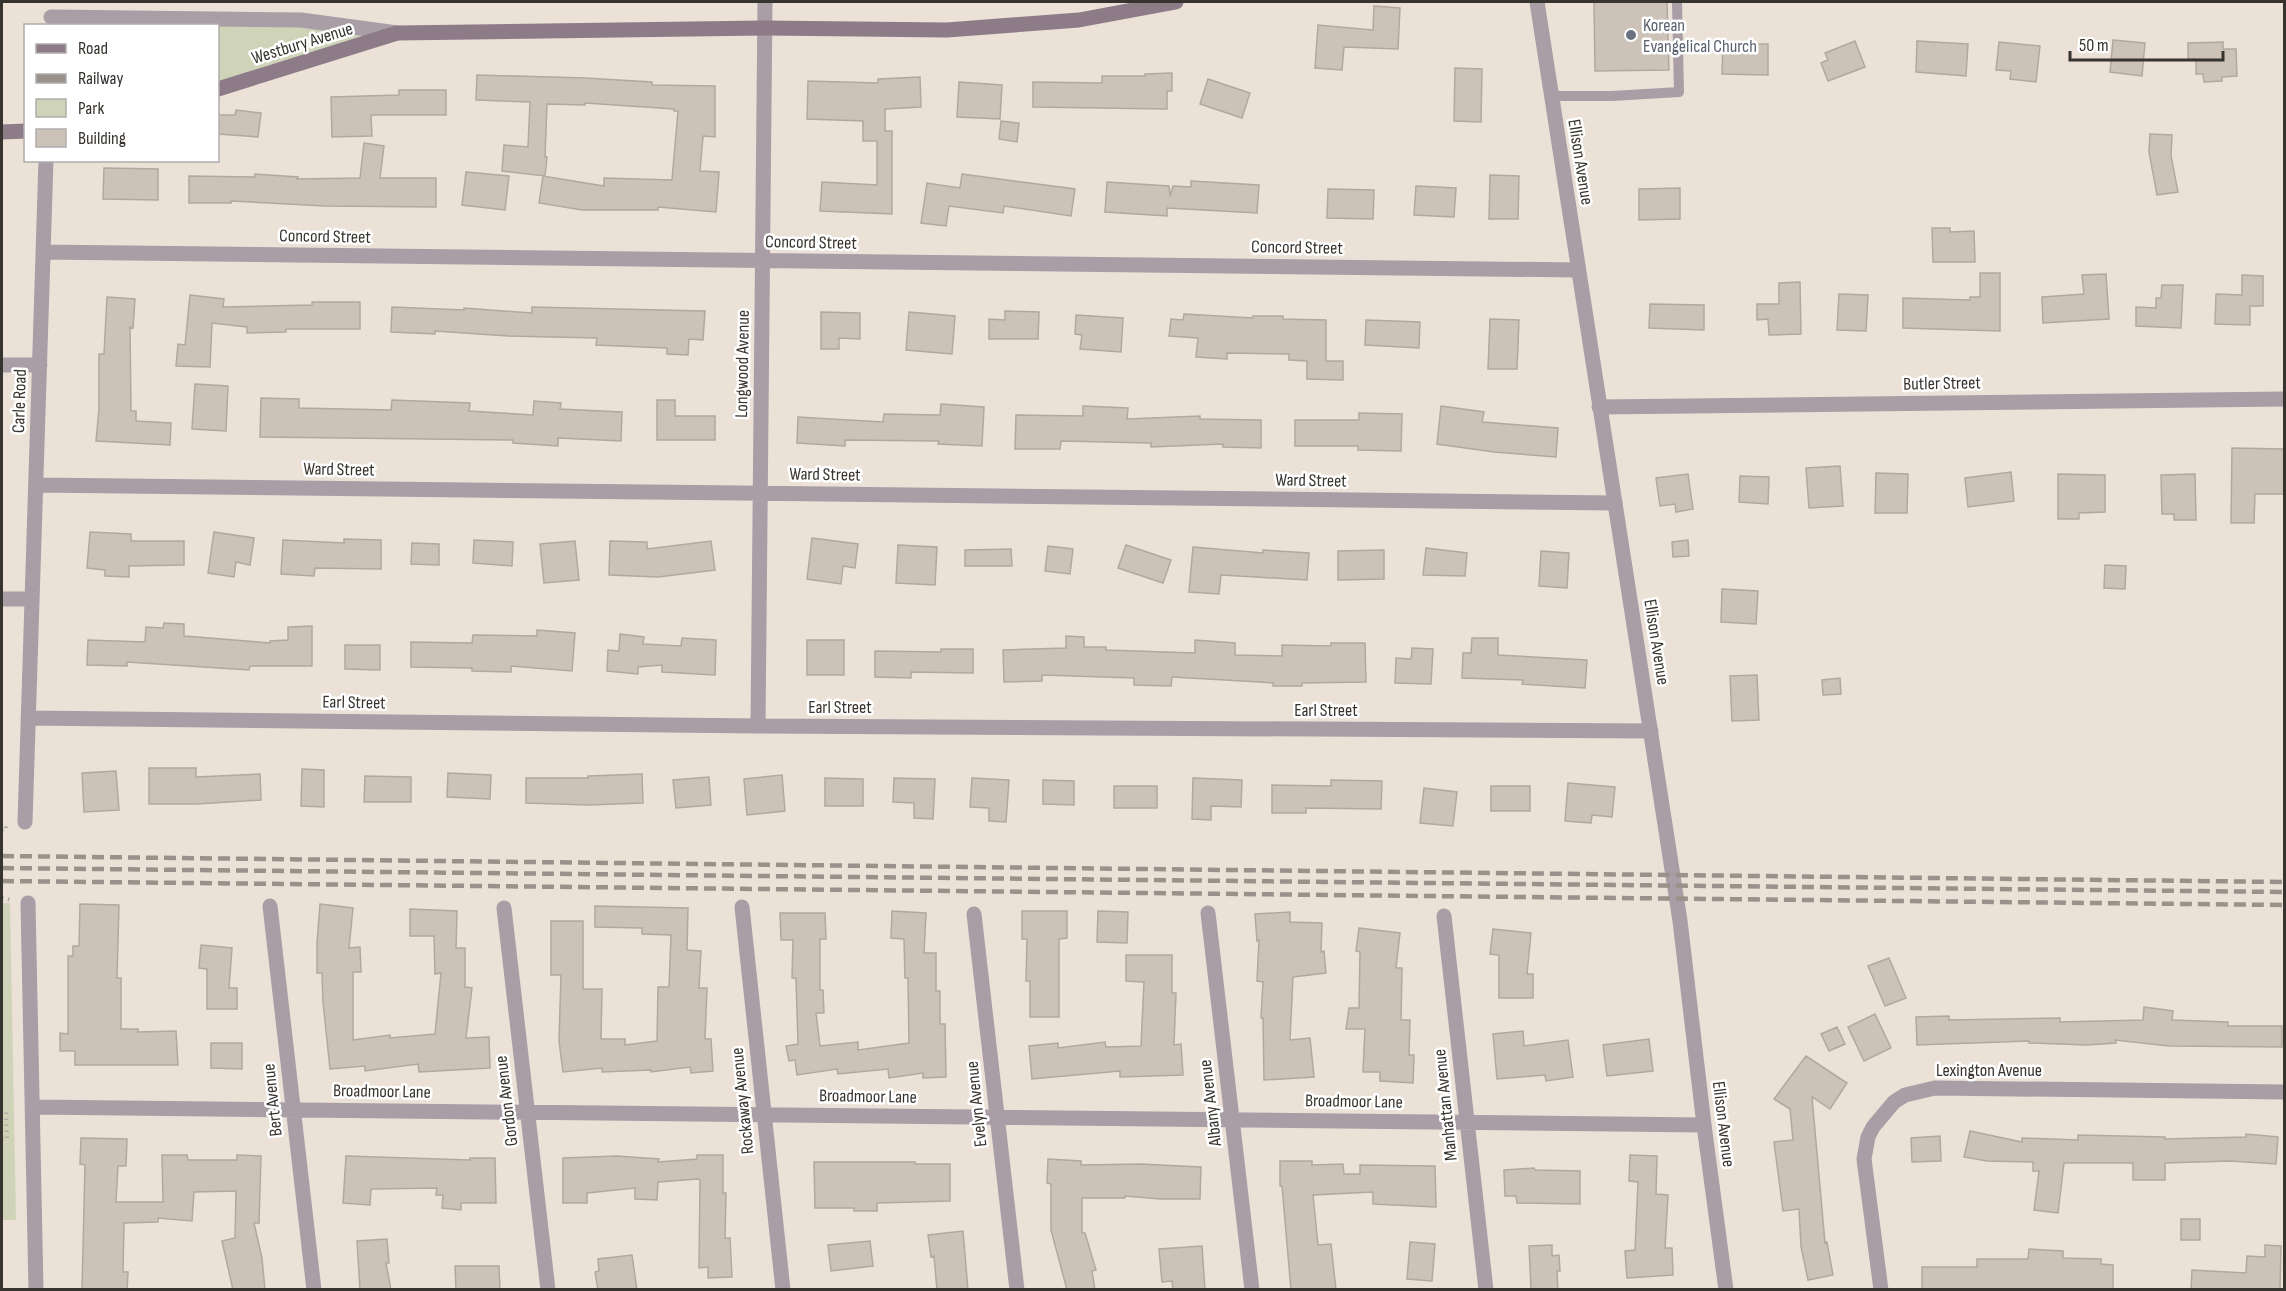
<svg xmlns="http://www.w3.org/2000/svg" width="2286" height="1291" font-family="'Sofia Sans Condensed',sans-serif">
  <rect width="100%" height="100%" fill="#ebe1d7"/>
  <path fill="#cfd4b9" d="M59,22L302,25L372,35L218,82V26H59Z
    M2,903H10L16,1220H2Z"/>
  <path fill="#ccc2b8" stroke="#b2a89e" stroke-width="1.5" d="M1594,2H1667L1669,70L1595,71Z
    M1374,6L1400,8L1398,49L1344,47L1342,70L1315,68L1318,25L1373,30Z
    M2113,40L2145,43L2142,76L2110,72Z
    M1855,41L1865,67L1828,81L1821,63L1828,60L1825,53Z
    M1917,41L1968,44L1966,76L1916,72Z
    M1999,42L2040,46L2036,82L2010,79L2011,71L1996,70Z
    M2223,42V49H2236L2237,76L2222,77V81L2204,82L2203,74H2196V59H2188V43Z
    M1723,44H1768V75L1722,74Z
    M1455,68L1482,69L1481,122L1454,121Z
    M1172,73V91H1167V109L1033,107V82L1102,83V76H1145V74Z
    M477,75L585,78L652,82V85L715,86V137L703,136L700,171L719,172L716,212L658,207V210H582L539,203L543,176L604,186V178L672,180L678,111H674V109L585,103V105L547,104L545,157H547L545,176L502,171L504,145L528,147L530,102L476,100Z
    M920,77L921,107L885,109V131H892V214L820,211L822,182L877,185V141H863V121L807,119L808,81L878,83V79Z
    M1208,79L1250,93L1242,118L1200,104Z
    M959,82L1002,85L1000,119L957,117Z
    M399,90H446V115H371L372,136L332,137L331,97L399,95Z
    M236,110L261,113L258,137L218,134V115H235Z
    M1001,121L1019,123L1017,142L999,139Z
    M2150,134L2172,135L2171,156L2178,192L2157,195L2149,152Z
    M364,143L384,146L380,178H436V207L325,206L231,201V203H189V176L255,177V174L298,177L297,179L360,178Z
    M104,168L158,169V200L103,199Z
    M466,172L509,176L505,210L462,205Z
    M962,174L1075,189L1071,216L1004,206L1003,213L949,206L946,226L921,223L927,183L960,188Z
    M1490,175L1519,176L1518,219H1489Z
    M1191,181L1259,185L1257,213L1167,208V216L1105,212L1107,182L1169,186L1170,196L1173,186L1191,187Z
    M1416,186L1456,188L1454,217L1414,215Z
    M1680,188V219L1639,220V189Z
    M1328,189L1374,190L1373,219L1327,218Z
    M1932,228H1950V232L1974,231L1975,262H1933Z
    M1980,273H2000V331L1903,328V298L1970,300V297H1980Z
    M2106,274L2109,319L2043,323L2042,297L2084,294L2082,275Z
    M2242,275L2263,276V306H2250V325L2215,324L2216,294L2242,295Z
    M1800,282L1801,334L1769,335L1768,319L1757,320V304H1779V283Z
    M2162,285H2183L2181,328L2136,326V307L2156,308V298H2161Z
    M1839,294L1868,295L1866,331L1837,330Z
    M190,295L224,299L223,307L312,305V302H360V329H286V332L247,333V327L212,323L210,367L176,366L178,344L185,345Z
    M107,297L135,299L133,328L130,327L131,411H136V421L171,423L170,445L96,441L99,409V354H104Z
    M1650,304L1704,305V330L1649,328Z
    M392,307L464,310V308L532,313V307L705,311L703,340L689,339L688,355L667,354V348L596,345L597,338L508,336L435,331V334L391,332Z
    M1005,311L1039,312L1038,339H989V319L1005,320Z
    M821,312L860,313V339L839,338V349H821Z
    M909,312L955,316L952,354L906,350Z
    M1184,314L1253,318V316H1283V319L1326,320V361H1343V380L1307,379V361L1289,360V354L1227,353V359L1196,357L1198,338L1169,336L1171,319L1183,320Z
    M1076,315L1123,318L1121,352L1080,349L1082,335L1075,334Z
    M1490,319L1519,320L1517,369H1488Z
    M1366,320L1420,322L1419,348L1365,345Z
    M195,384L228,386L226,431L192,429Z
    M261,398L299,399V408L391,410L392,400L470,403L469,411L533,415L534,401L561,403L560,409L622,412L621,441L558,438V446L513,443V440L260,437Z
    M657,400H675V416H715V440H657Z
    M941,404L984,407L982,446L938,444L939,441L845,440V446L797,443L798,417L883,422L884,414L940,415Z
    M1083,406L1128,408L1127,419L1200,416V419L1261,420V448L1223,447V444L1151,447V443L1061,441L1060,449H1015L1016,415L1083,416Z
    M1441,406L1484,412L1482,422L1558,428L1556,457L1494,452L1437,444Z
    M1359,413L1402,414L1401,451L1358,450V446H1295V420H1359Z
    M2232,448L2284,449V494H2255L2254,523H2231Z
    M1840,466L1843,506L1809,508L1806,468Z
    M2011,472L2014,501L1968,507L1965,478Z
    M1876,473L1908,474L1907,513H1875Z
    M1688,474L1693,509L1676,512L1675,504L1660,506L1656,478Z
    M2058,474L2105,475V512L2079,513V519H2058Z
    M2195,474L2196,520H2174V514H2162L2161,475Z
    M1740,476L1769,477L1768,504L1739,502Z
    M90,532L131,534V541H184V565L129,566V577L105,576V570L87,568Z
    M214,532L254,538L250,565L236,562L234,577L208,573Z
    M812,538L858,544L855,568L843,566L841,584L807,579Z
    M344,539L381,540V569L315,568L314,576L281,574L283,540L344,543Z
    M474,540L513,542L512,566L473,563Z
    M1688,540L1689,556L1673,557L1672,542Z
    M575,541L579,580L544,583L540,544Z
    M610,541L647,542V549L711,541L715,570L658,577L609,575Z
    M412,543L439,544V565L411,564Z
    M898,545L937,547L935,585L896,583Z
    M1126,545L1171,560L1163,583L1118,568Z
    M1048,546L1073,549L1070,574L1045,571Z
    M1193,547L1263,553V550L1309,553L1307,580L1221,575L1219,594L1189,592Z
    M1426,548L1467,553L1465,576L1423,575Z
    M1011,549L1012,566H965V550Z
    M1384,550V579L1338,580V551Z
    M1541,551L1569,553L1567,588L1539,586Z
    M2105,565L2126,566L2125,589L2104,588Z
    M1722,589L1758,591L1756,624L1721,622Z
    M164,623L184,624V636L270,643V641L288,640V627L312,626V666H250L249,670L127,662V666L87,665L88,640L145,642L146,627L163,628Z
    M537,630L575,633L572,671L511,666V672L472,671V668L411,667V642L472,643L473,635L537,636Z
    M620,634L644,637L643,644L681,646L682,638L716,640L715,675L662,672V665L638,667V674L607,671L608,650L619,651Z
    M1066,636L1084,637V647H1106V650L1195,653V640L1235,643V655L1282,656V645L1331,646V643H1365L1366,682L1302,683V686H1273V683L1260,682L1172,677L1171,686L1134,685V678L1042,675V681L1004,682L1003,650L1066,648Z
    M1472,638H1498V655L1587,660L1585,688L1522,684L1523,680L1462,678L1463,653H1471Z
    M807,640H844V675H807Z
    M345,645H380V670L345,669Z
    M1412,648L1433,649L1431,684L1395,683L1396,658L1411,659Z
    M941,649H973V673L911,672V678L875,677V651L941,652Z
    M1757,675L1759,720L1732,721L1730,676Z
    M1840,678L1841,694L1823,695L1822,680Z
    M149,768H196V777L260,774L261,800L197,804H149Z
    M302,769L324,770V807L301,806Z
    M116,771L119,810L84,812L82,773Z
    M448,773L491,775L490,799L447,797Z
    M642,774L643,803L589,805L526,803V778H588V776Z
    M782,775L785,811L747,815L744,779Z
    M365,776L411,777V802H364Z
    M709,777L711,805L676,808L673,780Z
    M825,778L863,779V806H825Z
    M894,778L935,779L933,819L914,818V803L893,802Z
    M972,778L1009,780L1006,822L989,821V808L970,807Z
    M1193,778L1242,780L1241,807L1211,806V820L1192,819Z
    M1043,780L1074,781V805L1043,804Z
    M1331,780L1382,781L1381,809L1306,808V813H1272V785L1331,786Z
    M1568,783L1615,787L1612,817L1592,815L1591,823L1565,821Z
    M1114,786H1157V808H1114Z
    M1491,786H1530V811H1491Z
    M1424,788L1457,792L1453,826L1420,823Z
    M80,904L119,905L117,978H121V1029H138V1032L176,1031L178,1065H75V1051H60V1033L68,1034V956H73V946H79Z
    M320,904L353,908L349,948L360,947L361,972H353V1040L390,1035V1038L435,1034L441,973L435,974L434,936H410V909L457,911L456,948H465V987L472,988L466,1038L489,1037L490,1068L419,1072L418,1064L365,1071V1066L330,1069L323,1002L322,973H317V943Z
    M595,906L688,908L687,950L701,951L699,988H707L705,1039H711L713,1071L691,1073L690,1067L651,1072V1070L602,1072V1068L563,1072L559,1041L561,975H551V921H583V989H602L601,1039H625V1045L657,1041L658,987H669L671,935L642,934V928L595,927Z
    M892,911L926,913L924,953H936V991H940V1024H945L946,1077L923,1078V1073L889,1078L888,1069L838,1074L837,1069L797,1075L795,1060L789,1061L786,1046L798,1044L796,978H792L793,940H781L780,913H825L826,939H820V990H823L824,1013H816L820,1046L858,1042V1050L909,1043L908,978H905L904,939L891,938Z
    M1022,911H1067V938L1059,939V1017H1030V981H1026L1027,939H1022Z
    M1098,911L1128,912L1127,943L1097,942Z
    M1290,912V922L1322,923L1321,952L1324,951L1326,973L1293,977L1290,1040L1310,1038L1314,1077L1264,1080L1263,1018H1261L1263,982L1257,981L1259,940L1257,941L1255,914Z
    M1359,928L1400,933L1396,968H1402L1401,1020H1410L1409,1055H1414L1413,1083L1380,1081V1072H1363L1365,1029H1346L1349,1008H1359L1360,952L1356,951Z
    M1493,929L1531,933L1527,974H1533V998H1499V955L1490,954Z
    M201,945L232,948L229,988H237V1009H207V969L199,968Z
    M1126,955H1172V993H1176L1174,1045L1181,1044L1183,1075L1120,1077V1071L1032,1079L1029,1046L1058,1043V1048L1105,1042L1106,1047L1141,1046L1144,982L1126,981Z
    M1889,958L1906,998L1885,1006L1868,966Z
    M2144,1007L2173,1011L2172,1020L2228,1022V1026H2282V1047L2169,1046L2115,1040L2116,1043L2087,1045L2029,1043V1041L1917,1045L1916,1017L1949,1016V1020L2060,1018V1022L2143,1020Z
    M1875,1014L1891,1048L1864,1061L1848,1027Z
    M1837,1027L1845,1044L1829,1051L1821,1034Z
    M1523,1031L1524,1046L1568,1040L1573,1077L1546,1081L1545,1075L1497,1079L1493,1034Z
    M1649,1039L1653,1071L1607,1076L1603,1045Z
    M211,1043H242V1069L211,1068Z
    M1806,1056L1847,1083L1830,1109L1812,1097L1825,1243L1827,1242L1833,1275L1808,1280L1801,1247L1799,1209L1783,1211L1774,1142L1793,1140L1790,1109L1774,1099Z
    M1970,1131L2022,1142V1138L2078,1140V1135L2165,1137V1139L2246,1137V1134L2278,1137L2276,1164L2230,1161L2165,1163V1180H2133V1163H2064L2058,1213L2034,1210L2039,1171H2033V1162L1987,1161L1964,1157Z
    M1940,1136L1941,1161L1912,1162L1911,1138Z
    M81,1138L127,1139L126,1166H118L116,1202H163L162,1155H187L188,1160H237V1155L261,1156L259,1223H254L262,1258L265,1290H233L222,1241L235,1238L236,1191L194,1192L192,1221L158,1218V1222L124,1223L123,1272H128L127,1290H82L85,1165L80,1164Z
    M697,1155H723V1193H726L725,1238H730L732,1277L708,1278V1267L699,1268L700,1180L698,1179L658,1182L657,1200L635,1199V1188L587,1193V1203H563V1158L616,1156L659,1159L658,1162L697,1159Z
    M1630,1155L1657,1156L1656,1194L1668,1195L1665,1248H1672L1673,1275L1627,1278L1625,1251L1635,1250L1638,1182L1629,1181Z
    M346,1156L470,1160V1158H495L496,1203H461V1210L442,1208L443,1195H436L437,1188L371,1189L370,1205L343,1203Z
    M1048,1159L1081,1161V1165L1140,1164L1201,1167L1200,1199H1161L1125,1196V1198H1082V1233H1085L1096,1270L1092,1271L1095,1290H1067L1051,1230V1184L1047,1183Z
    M1280,1161H1312V1165L1343,1164L1344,1174H1360V1165L1435,1166L1436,1207L1373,1204V1192L1313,1195L1318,1245L1331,1244L1336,1290H1291L1282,1186H1280Z
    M814,1162H915V1164H950V1201L877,1203V1211H854V1208H815Z
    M1534,1168L1535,1170L1580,1171V1204L1517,1203L1516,1196H1505L1504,1170Z
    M2181,1219H2200V1240H2181Z
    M963,1231L968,1290H937L934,1256L931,1257L928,1235Z
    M387,1239L389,1263H386L391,1290H360L357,1241Z
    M870,1241L873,1266L831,1271L828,1245Z
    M1410,1242L1435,1244L1432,1281L1407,1279Z
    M1552,1245V1256L1559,1255L1560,1271H1557L1558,1290H1531L1529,1246Z
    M2265,1245L2281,1246L2280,1290H2191L2192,1270L2246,1273L2247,1256L2265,1257Z
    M1202,1246L1205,1290H1173L1172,1281L1162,1282L1159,1249Z
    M2029,1249L2063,1251V1258L2101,1259V1264L2113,1265V1290H1922V1267H1977V1259H2028Z
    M632,1255L637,1290H598L595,1272L599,1271L598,1259Z
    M455,1266H499L500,1290H456Z"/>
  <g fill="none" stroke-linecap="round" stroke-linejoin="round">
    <path stroke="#b3aba3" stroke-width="4" stroke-dasharray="1.5 4.5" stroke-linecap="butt" d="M2,830H6V823
      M2,898L12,900
      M2,1139H7L6,1108"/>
    <path stroke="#a99da6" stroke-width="10" d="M1551,96H1612L1679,92L1677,2"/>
    <path stroke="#a99da6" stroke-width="15" d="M51,17L301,20L397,33
      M43,252L1578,270
      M2,365H40
      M1599,407L2284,399
      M36,485L1615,503
      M2,599H32
      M28,718L758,726L1651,731
      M758,726L765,2
      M25,822L46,160
      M28,903L36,1290
      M270,906L314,1290
      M742,907L783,1290
      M504,908L548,1290
      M1208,913L1252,1290
      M974,914L1017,1290
      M1444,916L1486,1290
      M33,1107L1704,1125
      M1881,1290L1864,1159L1868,1137L1873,1127L1894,1102L1905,1095L1935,1088L2284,1092"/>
    <path stroke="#a99da6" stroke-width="15" d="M1537,2L1680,921L1704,1125L1726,1290"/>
    <path stroke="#8d7b88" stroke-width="15" d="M218,89L397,33L765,28L947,30L1079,20L1176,2
      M2,132L26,131"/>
    <path stroke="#99918a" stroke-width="4.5" stroke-dasharray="12 6" stroke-linecap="butt" d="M2,856L2284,882
      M2,868L2284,892
      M2,881L2284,905"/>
  </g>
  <circle fill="#6b7280" stroke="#fff" stroke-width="2" cx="1631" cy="35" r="6"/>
  <g text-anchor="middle" stroke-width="5" stroke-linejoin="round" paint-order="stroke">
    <g font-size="18" fill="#5b616d" stroke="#fff" text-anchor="start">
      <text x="1643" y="31">Korean<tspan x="1643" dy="21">Evangelical Church</tspan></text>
    </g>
    <g font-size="18" fill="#37332f" stroke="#fff">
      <text transform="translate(302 43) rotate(-17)" y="6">Westbury Avenue</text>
      <text transform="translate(1581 162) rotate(81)" y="6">Ellison Avenue</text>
      <text transform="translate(325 236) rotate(1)" y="6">Concord Street</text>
      <text transform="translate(811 242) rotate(1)" y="6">Concord Street</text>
      <text transform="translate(1297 247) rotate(1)" y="6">Concord Street</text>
      <text transform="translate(742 364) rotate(-89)" y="6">Longwood Avenue</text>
      <text transform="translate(1942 383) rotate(-1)" y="6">Butler Street</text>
      <text transform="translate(19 401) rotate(-88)" y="6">Carle Road</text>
      <text transform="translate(339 469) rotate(1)" y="6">Ward Street</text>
      <text transform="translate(825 474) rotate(1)" y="6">Ward Street</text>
      <text transform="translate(1311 480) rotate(1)" y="6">Ward Street</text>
      <text transform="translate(1657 642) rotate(81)" y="6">Ellison Avenue</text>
      <text transform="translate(354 702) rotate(1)" y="6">Earl Street</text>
      <text x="840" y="713">Earl Street</text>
      <text x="1326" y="716">Earl Street</text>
      <text x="1989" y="1076">Lexington Avenue</text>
      <text transform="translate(382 1091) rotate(1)" y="6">Broadmoor Lane</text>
      <text transform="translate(868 1096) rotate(1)" y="6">Broadmoor Lane</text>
      <text transform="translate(272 1100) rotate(-96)" y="6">Bert Avenue</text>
      <text transform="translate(506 1101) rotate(-97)" y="6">Gordon Avenue</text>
      <text transform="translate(742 1101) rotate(-96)" y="6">Rockaway Avenue</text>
      <text transform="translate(1354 1101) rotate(1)" y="6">Broadmoor Lane</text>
      <text transform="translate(1210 1103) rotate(-97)" y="6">Albany Avenue</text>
      <text transform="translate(976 1104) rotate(-96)" y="6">Evelyn Avenue</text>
      <text transform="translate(1445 1105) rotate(-96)" y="6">Manhattan Avenue</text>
      <text transform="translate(1724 1124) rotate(83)" y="6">Ellison Avenue</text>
    </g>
  </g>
  <rect width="2286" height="1291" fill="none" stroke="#37332f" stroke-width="6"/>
  <rect x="24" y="24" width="195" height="138" fill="#ffffff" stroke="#afadac" stroke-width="1.5"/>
  <rect x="36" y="44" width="30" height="9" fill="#8d7b88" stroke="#afadac" stroke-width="1.5"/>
  <text x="78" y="54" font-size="18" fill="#37332f">Road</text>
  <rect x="36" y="74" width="30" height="9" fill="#99918a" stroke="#afadac" stroke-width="1.5"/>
  <text x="78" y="84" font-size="18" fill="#37332f">Railway</text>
  <rect x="36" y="99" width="30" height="18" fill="#cfd4b9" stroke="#afadac" stroke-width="1.5"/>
  <text x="78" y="114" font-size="18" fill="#37332f">Park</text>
  <rect x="36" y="129" width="30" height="18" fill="#ccc2b8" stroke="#afadac" stroke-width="1.5"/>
  <text x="78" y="144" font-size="18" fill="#37332f">Building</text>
  <path d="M2070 51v9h153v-9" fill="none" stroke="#37332f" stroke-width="3"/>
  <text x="2079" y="51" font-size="18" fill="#37332f" stroke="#ffffff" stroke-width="4.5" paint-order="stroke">50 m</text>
</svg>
